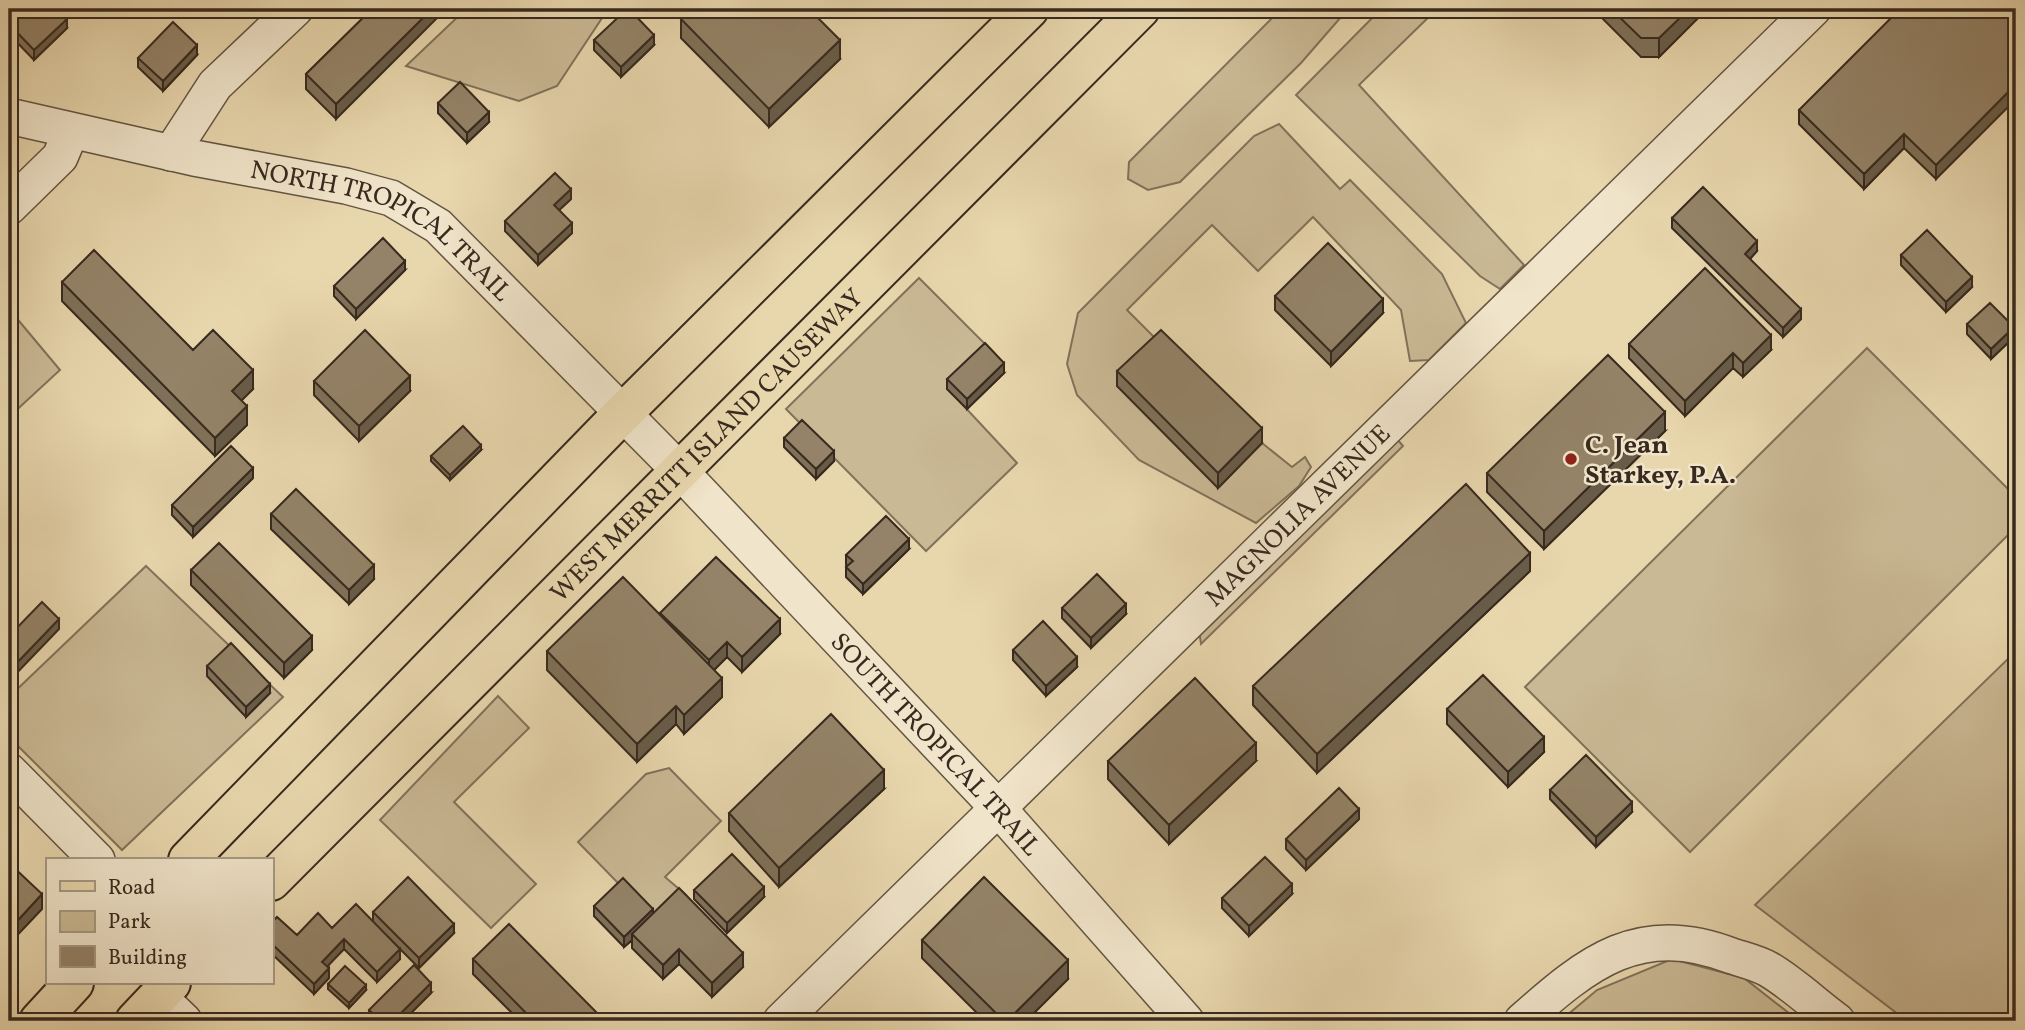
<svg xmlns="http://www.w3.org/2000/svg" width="2025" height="1030" font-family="Vollkorn,serif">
  <rect width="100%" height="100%" fill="#e8d6ad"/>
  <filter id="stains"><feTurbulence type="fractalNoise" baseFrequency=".00286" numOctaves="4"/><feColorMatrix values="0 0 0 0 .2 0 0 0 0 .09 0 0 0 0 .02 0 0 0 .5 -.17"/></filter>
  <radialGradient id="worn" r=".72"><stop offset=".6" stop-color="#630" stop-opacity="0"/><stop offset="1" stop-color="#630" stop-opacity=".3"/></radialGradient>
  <path fill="#cab995" stroke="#81725a" stroke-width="2" d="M466,9H608L557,86L519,101L406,66Z
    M1281,9H1348L1301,63L1180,182L1148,190L1128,179L1129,162Z
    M1381,9H1437L1359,85L1524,265L1500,289L1480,276L1296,95Z
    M1279,124L1340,189L1350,180L1442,274L1466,323L1429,360L1410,361L1401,310L1313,217L1258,271L1212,225L1127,310L1161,344L1217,487L1262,443L1292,467L1305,457L1311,467L1299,486L1256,523L1139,460L1077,395L1067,364L1078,313L1254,136Z
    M919,278L990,349L948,389L1017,463L926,551L786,409Z
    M9,309L60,370L9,417Z
    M1867,348L2016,497V527L1690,852L1525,687Z
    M1397,439L1403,446L1201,644L1199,630Z
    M146,566L283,697L122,850L9,737V697Z
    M2016,651V1021H1907L1755,905Z
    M498,696L529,728L454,802L536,884L491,928L380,820Z
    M669,768L721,821L665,877L686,895L653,919L578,842L646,774Z
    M1672,959L1744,978L1799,1021H1560L1597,990Z"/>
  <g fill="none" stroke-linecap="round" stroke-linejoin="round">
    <defs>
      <g id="minor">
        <path id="s1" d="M9,116L194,158L346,186L391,198L438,226L680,471L997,807L1186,1021"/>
        <path d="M171,153L215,85L295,9"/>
        <path d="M9,207L60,157L71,131"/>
        <path d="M9,771L97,860"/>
        <path d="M158,996L184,1021"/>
        <path id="s2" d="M781,1021L1813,9"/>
        <path d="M1522,1021C1588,962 1640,920 1732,956C1744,960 1757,963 1768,969C1792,983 1814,1004 1837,1021"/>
      </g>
      <g id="major">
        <path d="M188,860L621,415L1029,9"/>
        <path id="s3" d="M271,881L1140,9"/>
        <path d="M39,1021L74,983"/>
        <path d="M135,1021L171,983"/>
      </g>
    </defs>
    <use href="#minor" stroke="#645542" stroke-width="38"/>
    <use href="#major" stroke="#382a1e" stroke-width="42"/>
    <use href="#minor" stroke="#f0e4ca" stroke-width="35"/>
    <use href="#major" stroke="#e8d6ad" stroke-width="38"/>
  </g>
  <path fill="#7f7159" stroke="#382a1e" stroke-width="2" d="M372,9L336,119L306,89V74Z
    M1593,9H1707L1659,57H1641Z
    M2016,9L1936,179L1904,148L1864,189L1799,124V110Z
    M9,16L67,28L34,60L9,34Z
    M681,19L840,59L769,127L681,38Z
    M594,40L654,45L621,77L594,50Z
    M197,55L163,91L138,67V58Z
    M438,103L489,122L467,143L438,113Z
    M571,199L559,210L572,233L538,265L505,231V221Z
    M1672,218L1757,251L1750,259L1801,319L1783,337L1672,228Z
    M1901,255L1972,287L1946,312L1901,265Z
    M405,270L356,319L334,296V286Z
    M62,282L193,350L253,389L241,400L247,425L215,456L62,301Z
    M1275,296L1383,313L1331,366L1275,310Z
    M1967,324L2014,337L1991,359L1967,334Z
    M1629,344L1771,350L1743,377L1733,368L1685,416L1629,358Z
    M1117,371L1262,443L1218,488L1117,386Z
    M1004,373L967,409L947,389V379Z
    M314,381L410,391L359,441L314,395Z
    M1665,431L1544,549L1487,492V473Z
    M784,438L834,461L816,479L784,447Z
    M481,450L450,480L431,461V456Z
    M253,478L193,537L172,515V505Z
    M271,514L374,579L349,604L271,529Z
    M909,549L863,594L846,577V567L848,566L846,565V555Z
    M191,570L312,650L284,678L191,585Z
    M1530,571L1317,773L1253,705V686Z
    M1062,608L1126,614L1091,648L1062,618Z
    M660,613L780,634L742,672L727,657L714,670L722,697L684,734L676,724L637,762L547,670V651L660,615Z
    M1013,650L1077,667L1046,696L1013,660Z
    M207,666L270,693L246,717L207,676Z
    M1447,709L1544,752L1508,787L1447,724Z
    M1108,761H1256L1169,844L1108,779Z
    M884,789L779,887L729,831V813Z
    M1550,790L1632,812L1596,847L1550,799Z
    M1359,819L1306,870L1286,849V839Z
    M694,890L764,897L727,933L694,899Z
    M1292,894L1249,936L1222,908V898Z
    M594,906L653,912L743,967L712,997L679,964L663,979L632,948V940L624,947L594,916Z
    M373,912L454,933L419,968L387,936L400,959L377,982L344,949L327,966L329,978L314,994L271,953V923L297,935L332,928L373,922Z
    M922,940L1068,979L1026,1021H985L922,958Z
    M473,959L605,1021H520L473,974Z
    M328,984L366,990L349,1008L328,989Z
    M431,993L403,1021H371L369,1019V1010Z"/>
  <path fill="#685c49" stroke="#382a1e" stroke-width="2" d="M9,9H15L9,14Z
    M432,9H446L336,119V104Z
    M1689,9H1707L1659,57V38Z
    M67,19V28L34,60V50Z
    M654,35V45L621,77V67Z
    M840,40V59L769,127V109Z
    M197,45V55L163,91V81Z
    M2016,84V99L1936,179V165Z
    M489,112V122L467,143V133Z
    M1904,134V148L1864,189V174Z
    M571,189V199L554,215V205Z
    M572,223V233L538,265V255Z
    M1757,241V251L1745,264V254Z
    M405,261V270L356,319V309Z
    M1972,277V287L1946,312V302Z
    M1383,299V313L1331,366V352Z
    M1801,309V319L1783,337V328Z
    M2014,327V337L1991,359V349Z
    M1771,335V350L1743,377V363Z
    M1733,353V368L1685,416V401Z
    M1004,363V373L967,409V399Z
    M253,370V389L232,410V391Z
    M410,376V391L359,441V426Z
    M247,406V425L215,456V438Z
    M1665,412V431L1544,549V531Z
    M1262,428V443L1218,488V473Z
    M481,445V450L450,480V475Z
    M834,451V461L816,479V469Z
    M253,468V478L193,537V527Z
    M909,539V549L863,594V584Z
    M1530,553V571L1317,773V754Z
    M374,565V579L349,604V590Z
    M1126,604V614L1091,648V638Z
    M59,619V629L10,680V670Z
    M780,619V634L742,672V657Z
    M312,636V650L284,678V663Z
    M727,642V657L709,675V660Z
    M1077,657V667L1046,696V686Z
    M722,678V697L684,734V715Z
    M270,684V693L246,717V707Z
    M676,706V724L637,762V744Z
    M1544,737V752L1508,787V772Z
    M1256,743V761L1169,844V825Z
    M884,770V789L779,887V868Z
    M1632,802V812L1596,847V837Z
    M1359,809V819L1306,870V860Z
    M1292,884V894L1249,936V926Z
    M764,887V897L727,933V923Z
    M42,894V909L9,944V930Z
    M653,909V919L632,934V940L624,947V937Z
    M454,924V933L419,968V958Z
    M344,939V949L322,972V962Z
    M400,949V959L377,982V972Z
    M679,949V964L663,979V965Z
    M743,953V967L712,997V983Z
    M1068,960V979L1026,1021H1007Z
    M329,968V978L314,994V984Z
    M431,983V993L403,1021H393Z
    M366,985V990L349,1008V1003Z"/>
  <path fill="#948368" stroke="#382a1e" stroke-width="2" d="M16,9H57L67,19L34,50L9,24V16Z
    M372,9H432L336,104L306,74Z
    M627,9H629L654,35L621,67L594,40Z
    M692,9H809L840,40L769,109L681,19Z
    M1611,9H1689L1659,38H1641Z
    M1900,9H2016V84L1936,165L1904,134L1864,174L1799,110Z
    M173,22L197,45L163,81L138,58Z
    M460,82L489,112L467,133L438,103Z
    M555,173L571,189L554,205L572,223L538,255L505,221Z
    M1703,187L1757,241L1745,254L1801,309L1783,328L1672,218Z
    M1927,230L1972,277L1946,302L1901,255Z
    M383,238L405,261L356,309L334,286Z
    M1328,243L1383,299L1331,352L1275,296Z
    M94,250L193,350L213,330L253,370L232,391L247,406L215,438L62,282Z
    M1705,268L1771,335L1743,363L1733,353L1685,401L1629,344Z
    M1990,303L2014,327L1991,349L1967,324Z
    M365,330L410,376L359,426L314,381Z
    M1161,330L1262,428L1218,473L1117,371Z
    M985,343L1004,363L967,399L947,379Z
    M1608,355L1665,412L1544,531L1487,473Z
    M802,420L834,451L816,469L784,438Z
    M463,426L481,445L450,475L431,456Z
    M231,446L253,468L193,527L172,505Z
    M1466,484L1530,553L1317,754L1253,686Z
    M296,489L374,565L349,590L271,514Z
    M886,516L909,539L863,584L846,567L853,561L846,555Z
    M219,543L312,636L284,663L191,570Z
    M716,557L780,619L742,657L727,642L709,660L660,613Z
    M1097,574L1126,604L1091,638L1062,608Z
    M623,577L722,678L684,715L676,706L637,744L547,651Z
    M42,602L59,619L10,670L9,669V636Z
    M1043,621L1077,657L1046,686L1013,650Z
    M231,643L270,684L246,707L207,666Z
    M1483,675L1544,737L1508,772L1447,709Z
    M1195,678L1256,743L1169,825L1108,761Z
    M831,714L884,770L779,868L729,813Z
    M1586,755L1632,802L1596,837L1550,790Z
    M1339,788L1359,809L1306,860L1286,839Z
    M732,854L764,887L727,923L694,890Z
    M1265,857L1292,884L1249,926L1222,898Z
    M9,863L42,894L9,930Z
    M408,877L454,924L419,958L373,912Z
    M984,877L1068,960L1007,1021H1004L922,940Z
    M623,878L653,909L624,937L594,906Z
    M679,888L743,953L712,983L679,949L663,965L632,934Z
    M356,904L400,949L377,972L344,939L322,962L329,968L314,984L271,943V923L277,917L297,935L318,913L332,928Z
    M509,924L605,1021H534L473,959Z
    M414,965L431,983L393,1021H381L369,1010Z
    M345,966L366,985L349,1003L328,984Z"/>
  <circle fill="#8f2418" stroke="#f0e4ca" stroke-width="2.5" cx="1571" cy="459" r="7"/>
  <g text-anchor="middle" stroke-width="5" stroke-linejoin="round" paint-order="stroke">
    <g font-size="26" fill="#382a1e" stroke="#f0e4ca">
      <text dy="9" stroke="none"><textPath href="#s1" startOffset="396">NORTH TROPICAL TRAIL</textPath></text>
      <text dy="9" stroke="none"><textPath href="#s3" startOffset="616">WEST MERRITT ISLAND CAUSEWAY</textPath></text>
      <text dy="9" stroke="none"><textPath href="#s2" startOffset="723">MAGNOLIA AVENUE</textPath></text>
      <text dy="9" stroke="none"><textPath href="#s1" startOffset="1164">SOUTH TROPICAL TRAIL</textPath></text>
    </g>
    <g font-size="26" font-weight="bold" fill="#382a1e" stroke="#f0e4ca" text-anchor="start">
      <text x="1585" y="453">C. Jean<tspan x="1585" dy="30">Starkey, P.A.</tspan></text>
    </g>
  </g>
  <rect width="2025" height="1030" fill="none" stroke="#e8d6ad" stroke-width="35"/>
  <rect x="10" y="10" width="2004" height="1009" fill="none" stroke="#382a1e" stroke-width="3.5"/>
  <rect x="18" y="18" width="1990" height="995" fill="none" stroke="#382a1e" stroke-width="2"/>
  <rect x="46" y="858" width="228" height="126" fill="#f0e4ca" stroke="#a69a85" stroke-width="2"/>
  <rect x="60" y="881" width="35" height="10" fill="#e8d6ad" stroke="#a69a85" stroke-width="2"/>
  <text x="108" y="894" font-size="21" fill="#382a1e">Road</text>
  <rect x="60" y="911" width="35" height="21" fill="#cab995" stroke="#a69a85" stroke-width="2"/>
  <text x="108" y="928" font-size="21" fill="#382a1e">Park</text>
  <rect x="60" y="946" width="35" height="21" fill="#948368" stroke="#a69a85" stroke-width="2"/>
  <text x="108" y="964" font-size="21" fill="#382a1e">Building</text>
  <rect width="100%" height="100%" filter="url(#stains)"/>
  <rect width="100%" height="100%" fill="url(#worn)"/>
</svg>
